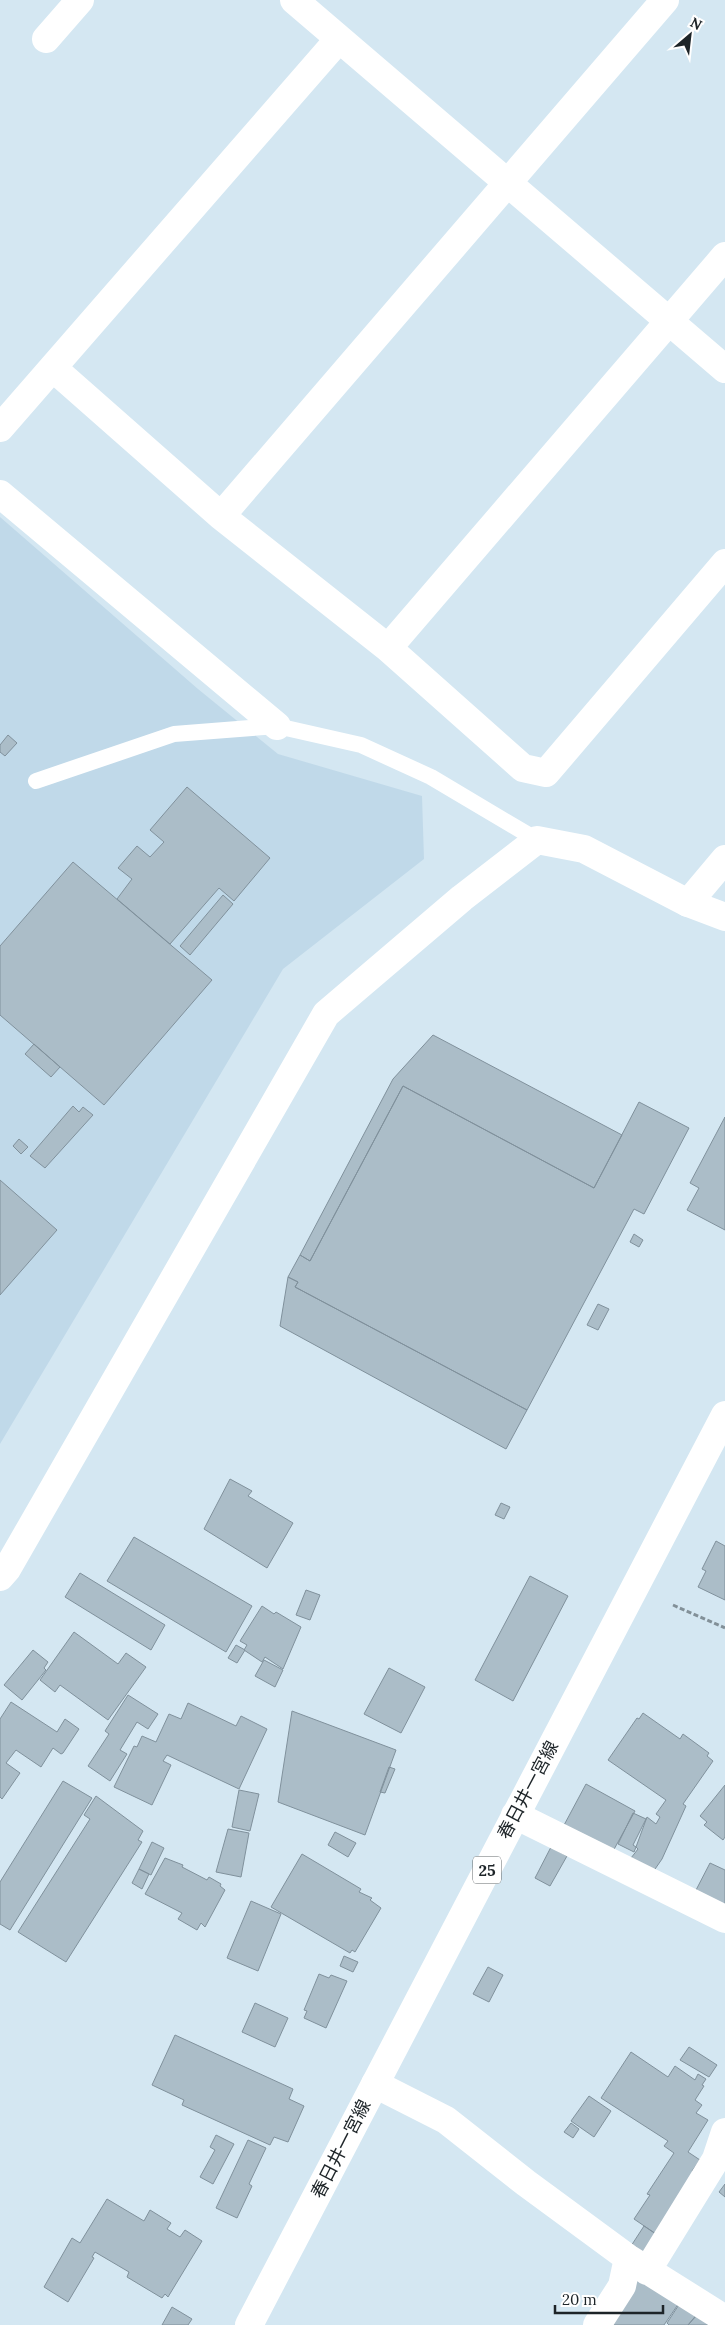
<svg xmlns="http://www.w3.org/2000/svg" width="725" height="2325" font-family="Lora,'Noto Sans JP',serif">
  <rect width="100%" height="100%" fill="#d4e7f2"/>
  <path fill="#c0d9e9" d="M0,517L198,689L278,754L422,796L424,859L283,969L0,1444Z"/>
  <path fill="#abbdc8" stroke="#80919c" d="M8,735L17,743L5,756L0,752V745Z
    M187,787L270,858L234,901L219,888L170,944L117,899L132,879L118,868L137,846L150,857L164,842L150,830Z
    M73,862L212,980L104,1105L0,1015V946Z
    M223,895L233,904L190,955L180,946Z
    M433,1035L622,1135L594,1188L403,1086L310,1261L300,1255L393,1079Z
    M34,1044L60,1067L51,1077L25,1054Z
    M403,1086L594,1188L639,1102L689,1128L644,1214L634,1209L527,1410L295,1287L298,1282L288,1277L300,1255L310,1261Z
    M73,1106L79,1112L83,1107L93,1115L45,1168L30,1156Z
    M725,1117V1230L687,1210L699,1188L690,1183Z
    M19,1139L28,1147L21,1154L13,1146Z
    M0,1180L57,1230L0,1295Z
    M634,1234L643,1240L639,1247L630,1242Z
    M288,1277L298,1282L295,1287L527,1410L506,1449L280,1326Z
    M598,1304L609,1309L598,1330L587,1325Z
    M230,1479L252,1491L248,1496L293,1523L267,1568L204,1529Z
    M501,1503L510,1507L504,1519L495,1515Z
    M134,1537L252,1606L226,1652L107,1581Z
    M716,1541L725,1546V1600L698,1587L706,1571L702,1569Z
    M80,1573L165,1625L151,1650L65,1597Z
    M530,1576L568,1596L513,1701L475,1680Z
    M306,1590L320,1595L310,1620L296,1615Z
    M262,1606L274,1614L276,1612L301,1627L283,1669L265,1657L262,1662L244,1650L247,1645L240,1641Z
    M74,1632L118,1664L126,1653L146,1667L108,1720L60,1685L55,1692L40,1680Z
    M236,1645L245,1650L237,1663L228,1658Z
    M33,1650L48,1662L44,1668L46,1670L22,1700L4,1685Z
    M264,1660L283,1670L275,1687L255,1676Z
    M389,1668L425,1687L401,1733L364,1714Z
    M128,1695L158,1714L148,1729L137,1722L120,1750L127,1754L110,1781L88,1766L109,1734L105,1731Z
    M11,1702L57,1732L65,1719L79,1729L63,1753L61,1754L53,1748L41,1767L16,1750L6,1763L20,1773L2,1799L0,1797V1719Z
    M188,1703L236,1726L241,1716L267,1729L239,1789L167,1755L163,1761L171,1765L152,1805L114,1787L134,1746L137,1747L142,1736L156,1742L169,1714L181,1719Z
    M292,1711L396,1750L365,1835L278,1802Z
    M643,1713L680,1739L683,1734L709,1753L707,1756L713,1761L683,1804L686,1806L662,1859L653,1872L631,1858L638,1849L636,1847L647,1817L656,1824L660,1817L656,1814L666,1800L608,1760L637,1718L639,1719Z
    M389,1767L395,1769L385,1793L380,1792Z
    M63,1781L92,1798L10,1930L0,1924V1882Z
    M586,1784L635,1811L612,1853L563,1827Z
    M725,1785V1837L723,1840L704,1825L707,1822L700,1816Z
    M239,1790L259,1794L250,1831L232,1827Z
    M96,1796L143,1831L138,1840L142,1842L66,1962L18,1932L90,1819L84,1815Z
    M633,1813L646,1819L633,1845L636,1847L634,1852L618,1844Z
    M228,1829L249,1833L241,1877L216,1872Z
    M335,1832L356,1843L348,1857L328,1845Z
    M152,1842L164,1848L151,1875L139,1869Z
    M551,1847L567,1856L550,1886L535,1878Z
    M302,1854L361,1889L359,1892L372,1898L370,1900L381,1908L355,1952L352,1950L350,1953L271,1907Z
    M165,1858L183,1865L182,1867L207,1880L209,1877L221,1884L220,1886L225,1890L205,1927L201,1923L197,1930L178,1919L182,1913L145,1894Z
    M710,1863L725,1870V1908L695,1892Z
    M139,1869L149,1874L142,1889L132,1883Z
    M251,1901L281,1914L258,1971L227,1958Z
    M344,1956L358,1962L353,1972L340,1966Z
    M488,1967L503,1975L489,2002L473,1994Z
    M319,1974L329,1978L331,1975L347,1981L326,2028L304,2018L307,2011L304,2010Z
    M255,2003L288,2018L275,2047L242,2032Z
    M175,2035L293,2089L289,2099L304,2106L288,2142L274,2137L270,2145L182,2105L184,2100L152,2085Z
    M689,2047L717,2065L709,2077L680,2060Z
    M631,2052L668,2077L675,2066L695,2080L698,2074L706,2079L702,2085L704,2086L695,2100L702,2105L696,2113L708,2120L688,2152L700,2160L692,2171L696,2172L656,2234L634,2219L650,2195L647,2194L674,2153L664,2146L668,2141L601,2098Z
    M589,2096L611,2111L594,2137L571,2121Z
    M571,2123L579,2129L573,2138L564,2132Z
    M216,2135L234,2144L213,2184L200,2177L215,2150L210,2147Z
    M248,2140L266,2148L249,2184L252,2186L237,2218L216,2208Z
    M725,2184V2197L719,2192Z
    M107,2199L144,2221L150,2210L171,2223L167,2229L180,2237L185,2230L202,2241L168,2297L165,2294L162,2298L127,2277L129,2272L95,2252L92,2257L94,2258L68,2302L44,2287L72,2238L80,2243Z
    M644,2226L656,2234L643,2254L631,2246Z
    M639,2277L679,2303L664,2325H606Z
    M682,2300L698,2314L688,2325H669L667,2323Z
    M172,2307L192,2319L188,2325H162Z
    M698,2313L714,2325H688Z"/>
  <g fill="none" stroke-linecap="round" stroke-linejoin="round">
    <path stroke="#829098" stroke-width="3" stroke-dasharray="5 2.5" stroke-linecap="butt" d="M673,1605L725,1628"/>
    <path stroke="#fff" stroke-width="16" d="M36,781L174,734L277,726L361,745L431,777L537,840"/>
    <path stroke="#fff" stroke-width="28" d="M294,0L725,369
      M46,39L80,0
      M53,368L221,516L388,648L523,768L546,773L725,563
      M0,428L339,39
      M0,494L277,726
      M221,516L665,0
      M388,648L725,256
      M688,903L725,859
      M515,1815L725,1919
      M375,2084L446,2120L526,2183L628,2258L725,2319
      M647,2271L716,2159L725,2132
      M597,2325L622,2286L628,2258"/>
    <path stroke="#fff" stroke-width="28" d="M0,1577L7,1569L326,1014L462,898L537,840L584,849L688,903L725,917"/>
    <path stroke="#fff" stroke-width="28" d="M249,2325L725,1415"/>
  </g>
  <g text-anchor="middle" stroke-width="5" stroke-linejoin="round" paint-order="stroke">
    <rect fill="#fff" stroke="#616668" stroke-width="1" x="473" y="1856.5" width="28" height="27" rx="4"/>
    <g font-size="16" font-weight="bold" fill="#1d2428">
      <text x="487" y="1876">25</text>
    </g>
    <g font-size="18" fill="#1d2428" stroke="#fff">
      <text transform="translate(528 1790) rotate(-62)" y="6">春日井一宮線</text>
      <text transform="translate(341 2149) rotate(-63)" y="6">春日井一宮線</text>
    </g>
  </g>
  <g transform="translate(690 35) rotate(28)" stroke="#ffffff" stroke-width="4" paint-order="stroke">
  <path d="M0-4L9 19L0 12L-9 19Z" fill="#1d2428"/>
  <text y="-8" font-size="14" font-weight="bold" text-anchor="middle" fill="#1d2428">N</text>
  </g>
  <path d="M555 2305v8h108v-8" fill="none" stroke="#1d2428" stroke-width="2.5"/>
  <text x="562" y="2305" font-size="15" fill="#1d2428" stroke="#ffffff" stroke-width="4" paint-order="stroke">20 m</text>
</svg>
